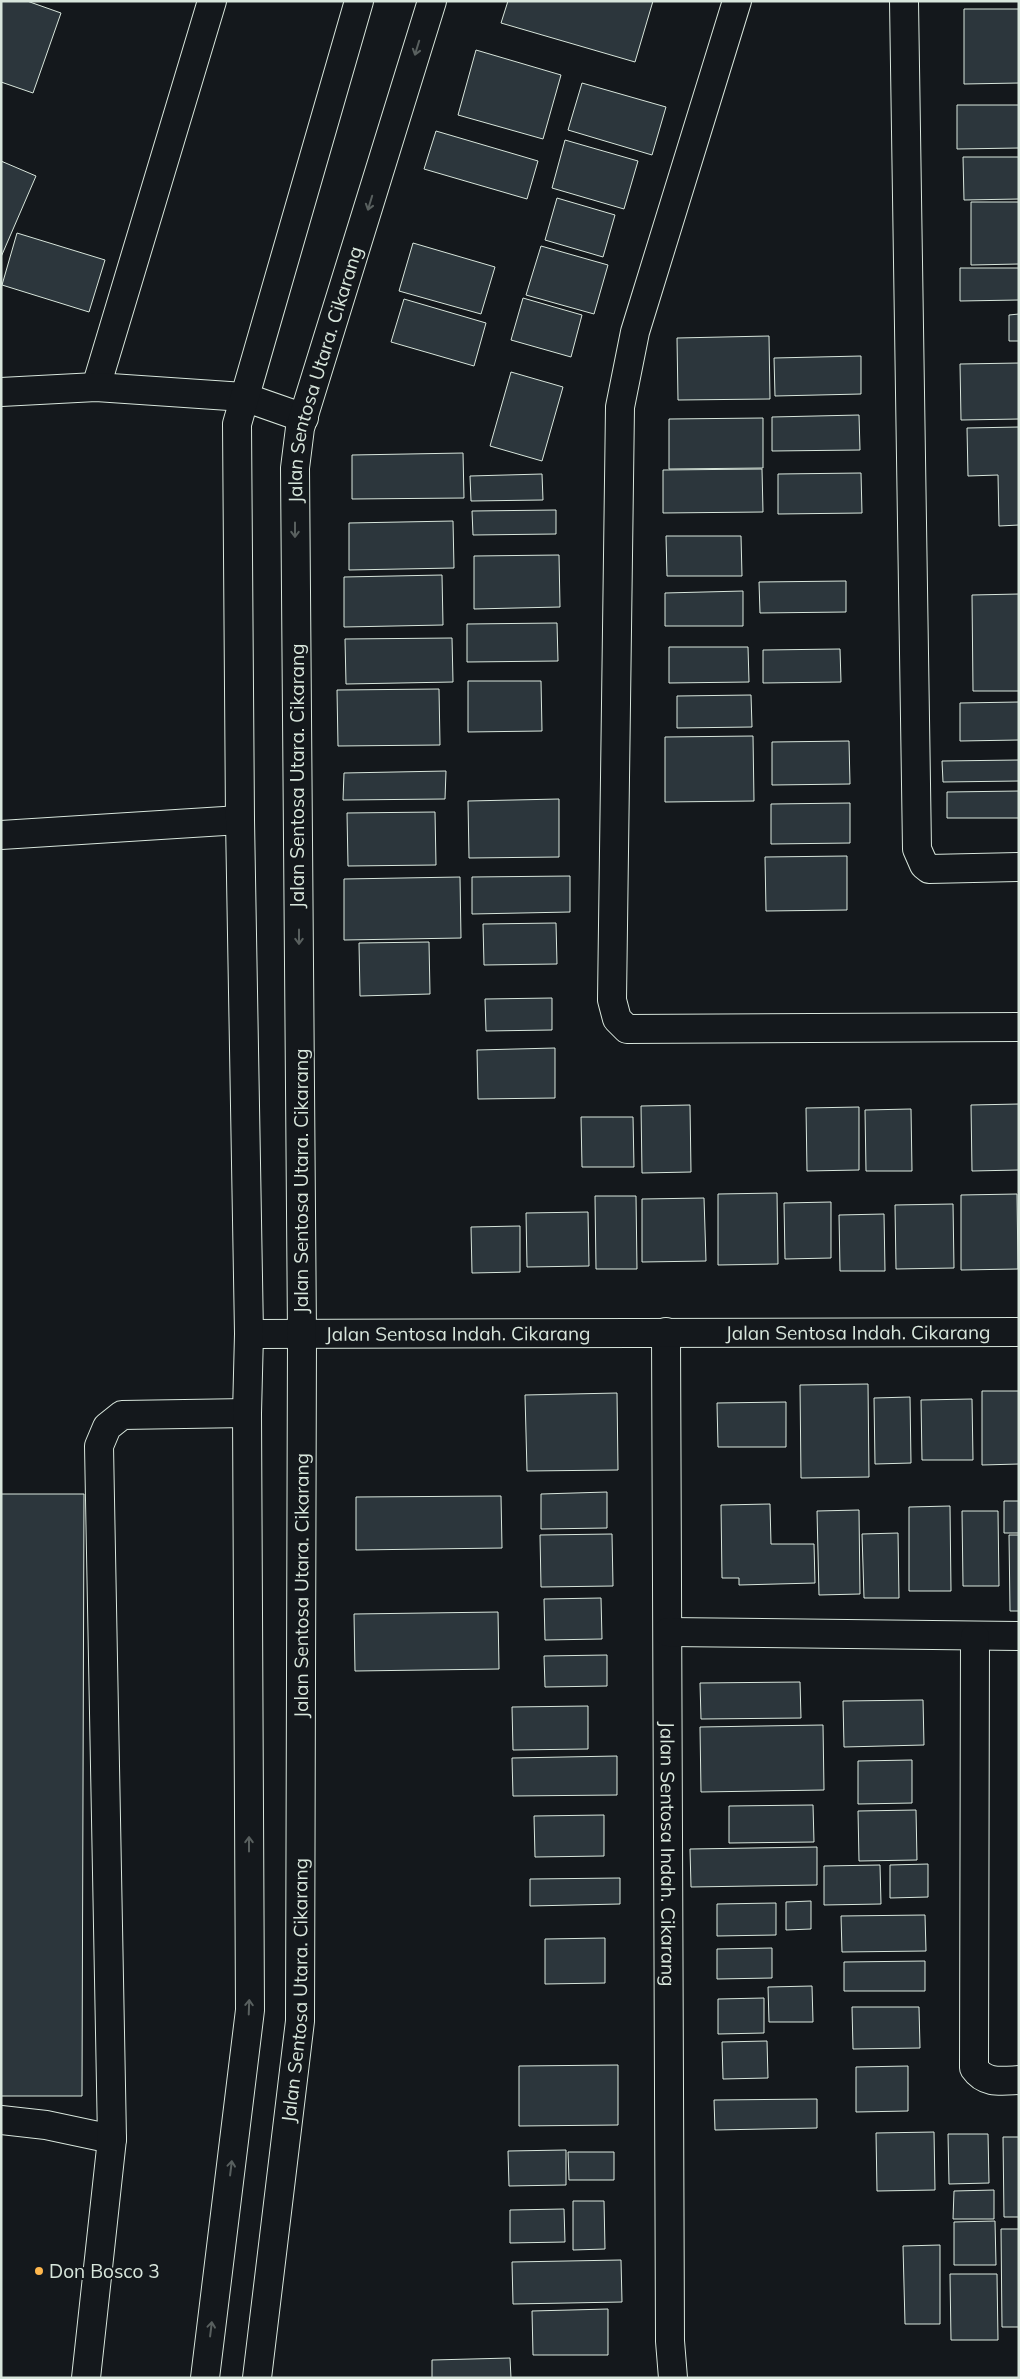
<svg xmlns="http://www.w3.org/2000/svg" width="1020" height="2379" font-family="Mulish,sans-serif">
  <rect width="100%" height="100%" fill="#14181c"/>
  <path fill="#2c363c" stroke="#d8e6dc" d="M1,1H27L61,13L33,93L1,82Z
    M508,1H653L635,62L501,23Z
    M964,9H1019V83L964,84Z
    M476,50L561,75L543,139L458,115Z
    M582,83L666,107L652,155L568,130Z
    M957,105H1019V148L957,149Z
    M436,131L538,161L527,199L424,169Z
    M565,140L638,161L624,209L552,188Z
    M963,157H1019V199L964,200Z
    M1,161L36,176L1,257Z
    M557,198L615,215L603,257L545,240Z
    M971,202H1019V264L971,265Z
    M17,233L105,260L89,312L2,285Z
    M413,243L495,267L481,314L399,291Z
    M541,246L608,265L594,314L526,295Z
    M960,268H1019V300L960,301Z
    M523,298L582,315L571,357L511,340Z
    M404,299L486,323L474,366L391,342Z
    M1019,314V341H1009V315Z
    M769,336L770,399L678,400L677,338Z
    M861,356V394L775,396L774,358Z
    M1019,363V419L961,420L960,364Z
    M511,372L563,387L542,461L490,446Z
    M859,415L860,450L772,451V417Z
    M763,418V468L669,469V419Z
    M1019,427V525L999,526L998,475L968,476L967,428Z
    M463,453L464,498L352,499V455Z
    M762,469L763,512L663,513V470Z
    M861,473L862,513L778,514V474Z
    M542,474L543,500L471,501L470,476Z
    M556,510V534L473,535L472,511Z
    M453,521L454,568L349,570V523Z
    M666,536H741L742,576H667Z
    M559,555L560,607L474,609V556Z
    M442,575L443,625L344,627V577Z
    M846,581V612L760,613L759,582Z
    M743,591V626H665V593Z
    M1019,594V691H973L972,595Z
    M557,623L558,661L467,662V624Z
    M452,638L453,682L346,684L345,639Z
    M669,647H748L749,682L669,683Z
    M840,649L841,682L763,683V650Z
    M468,681H541L542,731L468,732Z
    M439,689L440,745L338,746L337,690Z
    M751,695L752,727L677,728V696Z
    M1019,702V740L960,741V703Z
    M753,736L754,801L665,802V737Z
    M849,741L850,784L772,785V742Z
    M1019,760V781L943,782L942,761Z
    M446,771L445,799L343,800L344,773Z
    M1019,791V818H947V792Z
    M559,799V857L469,858L468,801Z
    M850,803V843L771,844V804Z
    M435,812L436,865L348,866L347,813Z
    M847,856V910L766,911L765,857Z
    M570,876V912L472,914V877Z
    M460,877L461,938L344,940V879Z
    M556,923L557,964L484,965L483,924Z
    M429,942L430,994L360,996L359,943Z
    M552,998V1030L486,1031L485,999Z
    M555,1048V1098L478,1099L477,1050Z
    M1019,1104V1170L972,1171L971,1105Z
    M690,1105L691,1172L642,1173L641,1106Z
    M859,1107V1170L807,1171L806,1108Z
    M911,1109L912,1171H866L865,1110Z
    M581,1117H633L634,1167H582Z
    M777,1193L778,1264L718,1265V1194Z
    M1017,1194L1018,1269L961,1270V1195Z
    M595,1196H636L637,1269H596Z
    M704,1198L706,1261L642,1262V1199Z
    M831,1202V1258L785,1259L784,1203Z
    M953,1204L954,1268L896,1269L895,1205Z
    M588,1212L589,1266L527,1267L526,1213Z
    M884,1214L885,1271H840L839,1215Z
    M520,1226V1272L472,1273L471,1227Z
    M868,1384L869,1477L801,1478L800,1385Z
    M982,1391H1019V1464L982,1465Z
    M617,1393L618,1470L527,1471L525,1395Z
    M910,1397L911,1463L875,1464L874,1398Z
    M972,1399L973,1460H922L921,1400Z
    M786,1402V1447H718L717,1403Z
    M607,1492V1528L541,1529V1494Z
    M1,1494H84L82,2096H1Z
    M501,1496L502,1548L356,1550V1497Z
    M1004,1501H1019V1533H1004Z
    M770,1504L771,1544H814L815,1583L739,1585V1578H722L721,1505Z
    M950,1506L951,1591H909V1507Z
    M859,1510L860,1594L819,1595L817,1511Z
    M962,1511H998L999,1586H963Z
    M898,1533L899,1598H864L862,1534Z
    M612,1534L613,1586L541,1587L540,1535Z
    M1009,1535H1019V1611H1010Z
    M601,1598L602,1639L545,1640L544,1599Z
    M498,1612L499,1669L355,1671L354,1614Z
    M607,1655V1686L545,1687L544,1656Z
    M800,1682L801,1718L701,1719L700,1683Z
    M923,1700L924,1745L844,1747L843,1701Z
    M588,1706V1749L513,1750L512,1707Z
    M823,1725L824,1790L701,1792L700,1727Z
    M617,1756V1795L513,1796L512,1758Z
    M912,1760V1803L858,1804V1761Z
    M813,1805L814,1842L729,1843V1806Z
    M916,1810L917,1860L859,1861L858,1811Z
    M604,1815V1856L535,1857L534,1816Z
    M817,1847V1885L691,1887L690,1849Z
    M928,1864V1897L890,1898V1865Z
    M880,1865L881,1904L824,1905V1866Z
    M620,1878V1904L530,1906V1879Z
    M811,1901V1929L786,1930V1902Z
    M776,1903V1935L717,1936V1904Z
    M925,1915L926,1951L842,1952L841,1916Z
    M605,1938V1983L545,1984V1939Z
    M772,1948V1978L717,1979V1949Z
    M925,1961V1991H844V1962Z
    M812,1986L813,2022H769L768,1987Z
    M764,1998V2033L718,2034V1999Z
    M852,2007H919L920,2048L853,2049Z
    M767,2041L768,2078L723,2079L722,2042Z
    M618,2065V2125L519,2126V2066Z
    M908,2066V2111L856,2112V2067Z
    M817,2099V2128L715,2130L714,2100Z
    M934,2132L935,2190L877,2191L876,2133Z
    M948,2134H988L989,2183L949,2184Z
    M1003,2137H1019V2217H1004Z
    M566,2150V2185L509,2186L508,2151Z
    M568,2152H614V2180H569Z
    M994,2190V2219H953L954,2191Z
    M573,2201H604L605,2249L573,2250Z
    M564,2209L565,2242L510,2243V2210Z
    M995,2221L996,2265H954V2222Z
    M1001,2229H1019V2327H1002Z
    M940,2245V2324H905L903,2246Z
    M621,2260L622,2302L513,2304L512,2262Z
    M950,2274H997L998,2340H951Z
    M608,2309V2355H533L532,2311Z
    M510,2358L511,2378H432V2360Z"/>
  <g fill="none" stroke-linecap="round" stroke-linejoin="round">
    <defs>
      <g id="minor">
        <path d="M737,1L635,332L620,407L612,1000L617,1019L627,1029L1019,1027"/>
        <path d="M904,1L917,849L924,865L929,869L1019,867"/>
        <path d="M96,387L212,1"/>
        <path d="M1,392L96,387L244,397L304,418"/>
        <path d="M1,835L240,820"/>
        <path id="s1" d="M666,1332L670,2341L673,2378"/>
        <path id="s2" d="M249,1334L1019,1332"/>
        <path d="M668,1632L1019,1636"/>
        <path d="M975,1637L974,2068C985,2084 1001,2081 1019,2080"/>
        <path d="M1,2120L46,2125L112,2139"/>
        <path d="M86,2378L112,2139L99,1446L107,1427L122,1415L247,1413"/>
        <path d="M205,2378L250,2010L247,1413L249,1334L240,820L237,424L359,1"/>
        <path id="s3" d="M257,2378L300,2021L302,1335L295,468L300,428L432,1"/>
      </g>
    </defs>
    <use href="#minor" stroke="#d8e6dc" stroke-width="30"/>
    <use href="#minor" stroke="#14181c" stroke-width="28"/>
  </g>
  <defs><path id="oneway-shaft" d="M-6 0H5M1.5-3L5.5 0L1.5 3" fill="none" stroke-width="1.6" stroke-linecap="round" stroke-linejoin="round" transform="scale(1.25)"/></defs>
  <g stroke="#59605f">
    <use href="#oneway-shaft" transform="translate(417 48) rotate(107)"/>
    <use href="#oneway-shaft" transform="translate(370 203) rotate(107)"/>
    <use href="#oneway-shaft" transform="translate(295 530) rotate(90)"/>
    <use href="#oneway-shaft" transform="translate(299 937) rotate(90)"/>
    <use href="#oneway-shaft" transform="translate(249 1844) rotate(-90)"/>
    <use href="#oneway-shaft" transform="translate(249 2007) rotate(-88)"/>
    <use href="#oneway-shaft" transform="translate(231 2168) rotate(-83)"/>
    <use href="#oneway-shaft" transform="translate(211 2329) rotate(-83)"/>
  </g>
  <circle fill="#ffb74d" stroke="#14181c" stroke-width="2" cx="39" cy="2271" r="5"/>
  <g text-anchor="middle" stroke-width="4" stroke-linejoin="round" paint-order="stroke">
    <g font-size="19" fill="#d8e6dc" stroke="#14181c">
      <text dy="7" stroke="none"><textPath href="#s3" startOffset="2010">Jalan Sentosa Utara. Cikarang</textPath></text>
      <text transform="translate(297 776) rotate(-90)" y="7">Jalan Sentosa Utara. Cikarang</text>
      <text transform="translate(301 1181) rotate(-90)" y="7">Jalan Sentosa Utara. Cikarang</text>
      <text dy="7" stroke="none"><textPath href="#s2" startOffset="609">Jalan Sentosa Indah. Cikarang</textPath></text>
      <text dy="7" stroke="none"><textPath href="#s2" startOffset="209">Jalan Sentosa Indah. Cikarang</textPath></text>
      <text dy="7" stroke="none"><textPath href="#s3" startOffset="795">Jalan Sentosa Utara. Cikarang</textPath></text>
      <text dy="7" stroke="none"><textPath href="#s1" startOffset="522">Jalan Sentosa Indah. Cikarang</textPath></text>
      <text dy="7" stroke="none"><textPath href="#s3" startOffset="390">Jalan Sentosa Utara. Cikarang</textPath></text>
    </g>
    <g font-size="19" fill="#d8e6dc" stroke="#14181c" text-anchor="start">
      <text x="49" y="2278">Don Bosco 3</text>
    </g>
  </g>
  <rect width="1020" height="2379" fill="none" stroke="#d8e6dc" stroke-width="5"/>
</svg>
